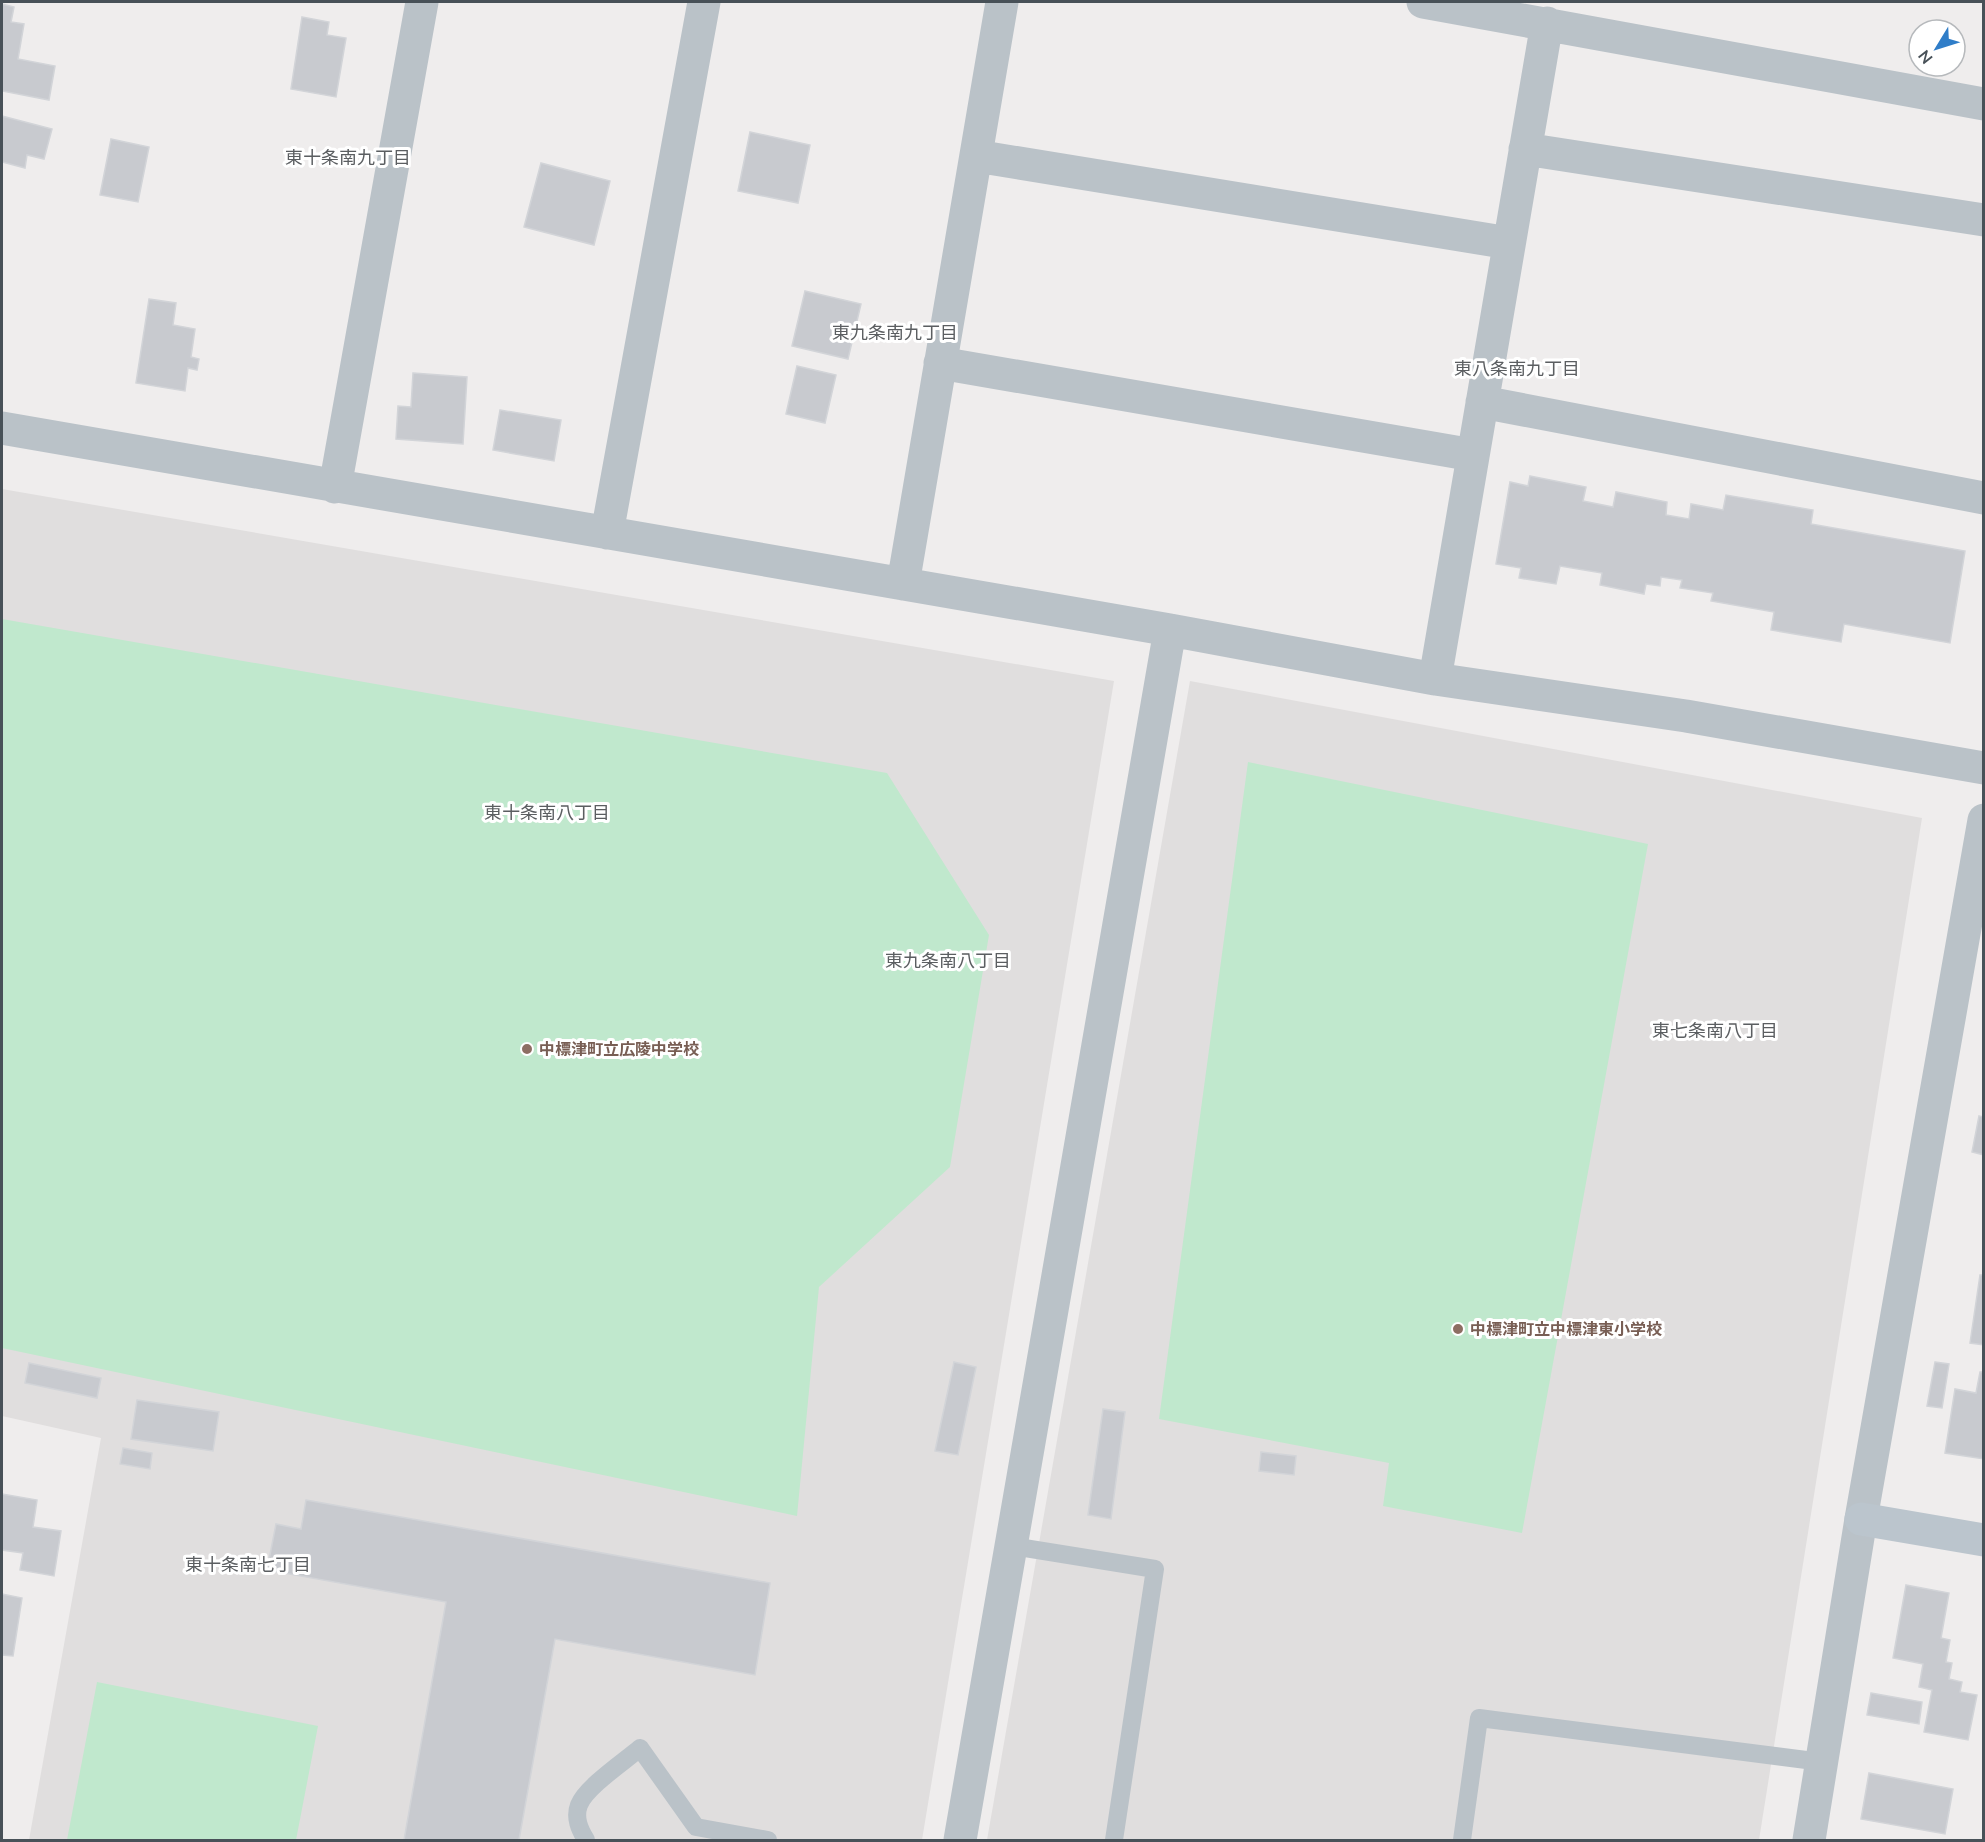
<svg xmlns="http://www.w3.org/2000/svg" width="1985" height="1842" font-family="'Nunito Sans','Noto Sans JP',sans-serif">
  <rect width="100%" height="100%" fill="#efeded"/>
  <path fill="#e0dede" d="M2,489L1114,681L922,1840H29L101,1438L2,1416Z
    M1190,681L1922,818L1759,1840H987Z"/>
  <path fill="#c0e8cd" d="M2,619L887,773L989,935L950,1167L819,1287L797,1516L2,1348Z
    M1248,762L1648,844L1522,1533L1383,1506L1389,1463L1159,1419Z
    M97,1682L318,1726L296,1840H67Z"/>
  <path fill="#c8cacf" stroke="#d2d4d8" stroke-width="1.5" d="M2,4L14,7L11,22L24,24L18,59L55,66L49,100L2,91Z
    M302,17L329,22L327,35L346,38L336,97L291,89Z
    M2,116L52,129L44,159L27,155L25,168L2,162Z
    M750,132L810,145L798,203L738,191Z
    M111,139L149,147L138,202L100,195Z
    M541,163L610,181L594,245L524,227Z
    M805,291L861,304L848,359L792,346Z
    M149,299L176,303L173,325L195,329L191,357L199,359L197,370L188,368L185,391L136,383Z
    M797,366L836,375L825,423L786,414Z
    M413,373L467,377L463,444L396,439L398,406L411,407Z
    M500,410L561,420L554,461L493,450Z
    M1530,476L1586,487L1583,501L1613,507L1616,492L1667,502L1666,515L1689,519L1691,504L1723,510L1726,495L1813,510L1811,524L1965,551L1950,643L1844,624L1841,642L1771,630L1774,612L1711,601L1713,593L1680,588L1682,580L1661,577L1660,586L1646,584L1644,594L1600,585L1602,573L1560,566L1556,584L1519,578L1521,568L1496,564L1510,482L1528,486Z
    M1979,1116L1984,1117V1155L1972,1152Z
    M1980,1275H1984V1345L1970,1343Z
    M954,1362L976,1367L958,1455L935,1451Z
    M1935,1362L1949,1364L1942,1408L1927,1406Z
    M29,1363L101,1378L97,1398L25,1383Z
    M1980,1372H1984V1459L1945,1453L1955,1389L1976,1393Z
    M137,1400L219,1412L213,1451L131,1439Z
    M1103,1409L1125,1412L1111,1519L1088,1515Z
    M123,1448L152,1453L150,1469L120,1464Z
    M1261,1452L1296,1456L1294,1475L1259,1471Z
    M2,1494L37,1500L33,1527L61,1531L54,1576L20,1570L23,1553L2,1550Z
    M306,1500L770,1583L755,1675L555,1639L519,1840H404L446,1602L267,1570L276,1524L301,1529Z
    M1906,1585L1949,1593L1941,1638L1950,1640L1946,1662L1952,1663L1949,1679L1962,1682L1960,1692L1977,1695L1968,1740L1924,1732L1932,1690L1919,1687L1923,1664L1893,1658Z
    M2,1594L22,1598L13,1656L2,1655Z
    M1871,1693L1922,1702L1919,1724L1867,1715Z
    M1869,1773L1953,1789L1945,1834L1861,1819Z"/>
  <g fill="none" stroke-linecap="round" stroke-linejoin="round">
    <path stroke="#bac2c8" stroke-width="18" d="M1012,1546L1155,1569L1114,1840
      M586,1840C580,1830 574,1818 579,1805C586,1787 625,1761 640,1748L696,1827L768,1840
      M1462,1840L1479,1718L1822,1762"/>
    <path stroke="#bac2c8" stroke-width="33" d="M1423,2L1984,104
      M1525,149L1984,220
      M976,156L1509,243
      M940,363L1473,455
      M1482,402L1984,498
      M2,428L1170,630L1435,679L1686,716L1984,768
      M335,487L422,2
      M607,533L704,2
      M903,584L1002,2
      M1435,679L1547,23
      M960,1840L1170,630
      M1809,1840L1861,1519L1984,820"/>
    <path stroke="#bbc5cd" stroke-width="33" d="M1861,1519L1984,1540"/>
  </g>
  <g fill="#8d6e63" stroke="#fff" stroke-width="2">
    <circle cx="527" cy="1049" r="6"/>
    <circle cx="1458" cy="1329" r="6"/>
  </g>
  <g text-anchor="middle" stroke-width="6" stroke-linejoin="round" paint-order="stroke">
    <g font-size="16" font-weight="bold" fill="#785e54" stroke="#fff" text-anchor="start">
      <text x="539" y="1055">中標津町立広陵中学校</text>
      <text x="1470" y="1335">中標津町立中標津東小学校</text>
    </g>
    <g font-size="18" fill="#5b5e61" stroke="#fff">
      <text x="348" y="164">東十条南九丁目</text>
      <text x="895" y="339">東九条南九丁目</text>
      <text x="1517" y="375">東八条南九丁目</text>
      <text x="547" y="819">東十条南八丁目</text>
      <text x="948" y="967">東九条南八丁目</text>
      <text x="1715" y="1037">東七条南八丁目</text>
      <text x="248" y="1571">東十条南七丁目</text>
    </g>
  </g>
  <rect width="1985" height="1842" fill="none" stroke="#485158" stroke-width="6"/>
  <g transform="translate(1937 48) rotate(232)"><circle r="28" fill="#ffffff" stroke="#b6b9bc" stroke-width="1.5"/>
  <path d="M0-4.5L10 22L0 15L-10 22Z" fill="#2f7dc8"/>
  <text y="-9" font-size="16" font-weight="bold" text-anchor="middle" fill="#485158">N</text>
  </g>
</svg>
